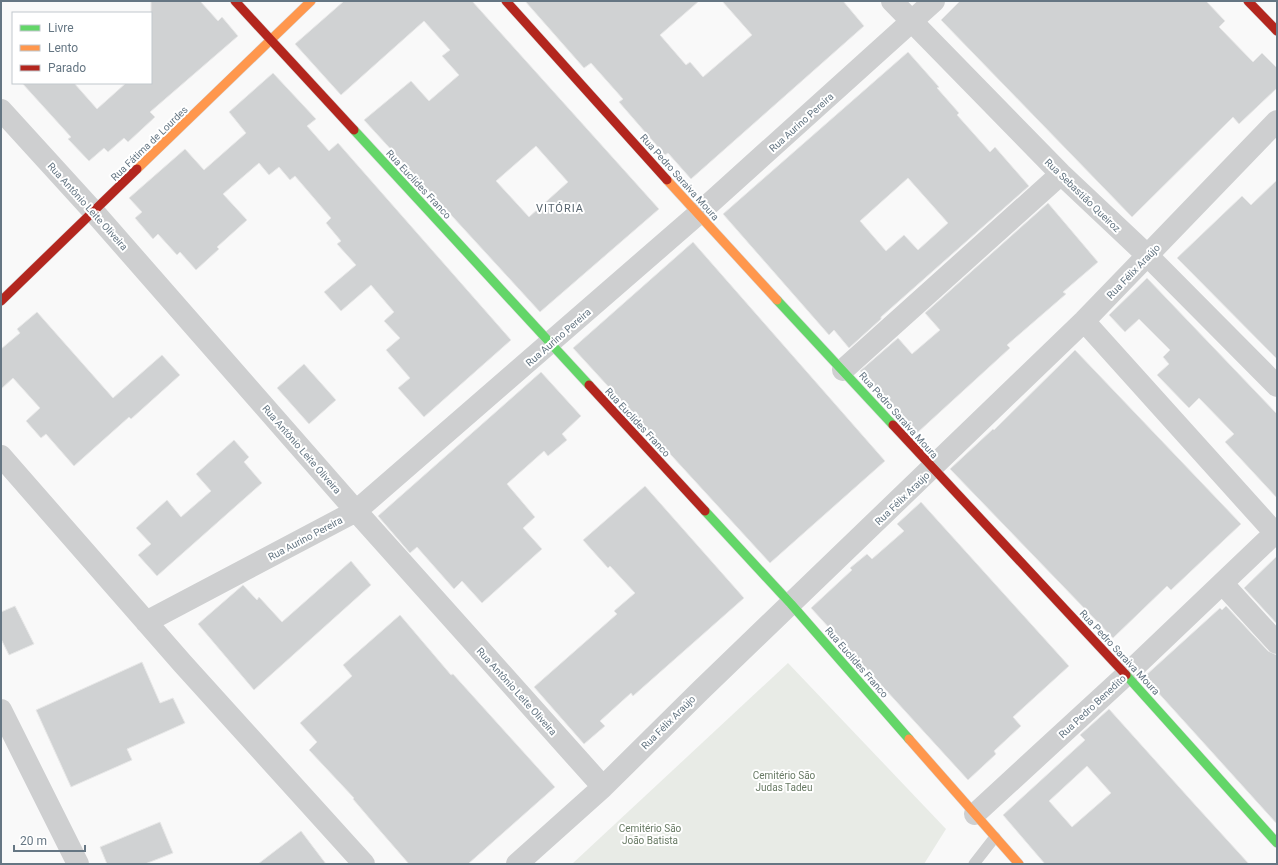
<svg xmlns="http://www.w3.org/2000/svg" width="1278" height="865" font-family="Roboto,sans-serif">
  <rect width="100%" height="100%" fill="#f9f9f9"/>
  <path fill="#e8ebe6" d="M788,663L946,829L924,864H572Z"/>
  <path fill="#d0d2d3" stroke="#e8e8e8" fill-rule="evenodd" d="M151,1H200L218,21L222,17L238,36L150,112L155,117L128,142L124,138L108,152L104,148L89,161L68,139L71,137L22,83H74L97,109L126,83H151Z
    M344,1H472L659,209L540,312L364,120L411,81L429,101L459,75L442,56L450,50L424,21L341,95L295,44ZM536,146L568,182L529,217L496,181Z
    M525,1H699L660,35L686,65L690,62L703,77L752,35L722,1H843L864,26L691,179L668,153L665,155L619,102L623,99L591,63L584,68Z
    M960,1H1206L1225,21L1219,27L1253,62L1262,53L1277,68V88L1239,124L1233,117L1132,217L941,20Z
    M908,52L939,87L937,88L959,113L957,115L990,152L995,147L1029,186L881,317V319L849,348L834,330L829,335L723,214ZM908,178L948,223L918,250L904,235L886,251L860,221Z
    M273,73L316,119L307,126L329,151L338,143L511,340L424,417L398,388L410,378L386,350L400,338L384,321L394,312L371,285L341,311L324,292L356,265L337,244L341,241L326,223L331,218L295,176L290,180L279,167L269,175L259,163L223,194L247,220L217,247L219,249L196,270L180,252L177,255L158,234L153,239L135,218L142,212L129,198L185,149L204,170L246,133L229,112Z
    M1277,180V359L1177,258L1242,196L1251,205Z
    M1048,203L1098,262L1063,292L1066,294L1007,345L1010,348L917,433L860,371L898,338L912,354L940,330L925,313Z
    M693,242L885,461L770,563L573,348Z
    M1147,278L1277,414V498L1225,442L1234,434L1199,398L1189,408L1157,375L1169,364L1163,357L1170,350L1139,319L1125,332L1109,315Z
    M37,312L113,398L162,355L180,375L131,419L129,417L74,466L46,434L41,438L26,421L40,408L13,378L1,389V349L20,333L17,329Z
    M1075,350L1241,524L1171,590L1167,586L1113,638L950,469L993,429L994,430Z
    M304,364L336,400L309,424L277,388Z
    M541,372L581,416L562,434L567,440L548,456L544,451L507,484L535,517L523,528L542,549L482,603L462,581L454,589L417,547L410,553L378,516Z
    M234,440L249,457L244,462L262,483L157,576L138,555L151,544L136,528L167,500L181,517L211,491L196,474Z
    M645,486L744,598L633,696L631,693L600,721L605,726L584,744L534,687L617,614L614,611L635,593L610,566L608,568L583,540Z
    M921,502L1069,666L1013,717L1021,726L994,751L996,754L968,780L811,608L852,570L850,568L867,554L872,559L904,531L897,524Z
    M1277,556V624L1244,588Z
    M351,561L371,585L254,690L198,624L243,585L257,600L259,597L282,622Z
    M15,606L34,644L9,655L1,639V612Z
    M1226,606L1268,651L1277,655V824L1144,677L1220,608L1222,610Z
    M400,615L451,675L453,674L555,787L468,864H409L376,826L353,799L354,798L309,750L317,742L300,723L352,676L343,665Z
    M142,662L160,703L173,698L185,723L127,749L132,760L71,787L36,710Z
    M1109,709L1197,807L1249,864H1045L1003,815L1085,740L1080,735ZM1087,766L1111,793L1072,827L1049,801Z
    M160,822L173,853L145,864H107L100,847Z
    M301,831L326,864H258Z"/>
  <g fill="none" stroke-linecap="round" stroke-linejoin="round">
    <defs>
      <path id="fast" d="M354,130L589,385
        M777,300L893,425
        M705,511L791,604L909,739
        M1126,675L1277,843"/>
      <path id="slow" d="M137,169L311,1
        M667,180L777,300
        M909,739L1019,864"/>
      <path id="jam" d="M235,1L354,130
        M506,1L667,180
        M1248,1L1277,31
        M1,301L137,169
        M589,385L705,511
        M893,425L1126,675"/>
    </defs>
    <use href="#fast" stroke="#d5d6d7" stroke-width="10"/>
    <use href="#slow" stroke="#d5d6d7" stroke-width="10"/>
    <use href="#jam" stroke="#d5d6d7" stroke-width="10"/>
    <path stroke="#cecfd0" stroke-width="11" d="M974,864L995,837"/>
    <path stroke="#cecfd0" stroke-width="22" d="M892,1L1061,174L1148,256L1277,386
      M1,110L94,212L356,511L603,787
      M1084,321L1275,533
      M843,370L1061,174
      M1,456L183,664L364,864
      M1223,584L1277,643
      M146,622L356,511L698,214L934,1
      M1,710L78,864
      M975,814L1126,675L1277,531
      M517,864L603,787L700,691L1084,321L1277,121"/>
    <use href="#fast" stroke="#63d668" stroke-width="9"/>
    <use href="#slow" stroke="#ff974d" stroke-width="9"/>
    <use href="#jam" stroke="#b3261e" stroke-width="9"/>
  </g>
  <g text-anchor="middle" stroke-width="4" stroke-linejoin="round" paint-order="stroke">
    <g font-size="10" fill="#657683" stroke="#fff">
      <text transform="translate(801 122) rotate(-42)" y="4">Rua Aurino Pereira</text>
      <text transform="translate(149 143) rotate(-44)" y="4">Rua Fátima de Lourdes</text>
      <text transform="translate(680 177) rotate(48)" y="4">Rua Pedro Saraiva Moura</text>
      <text transform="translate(419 184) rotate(47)" y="4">Rua Euclides Franco</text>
      <text transform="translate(1083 195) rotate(44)" y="4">Rua Sebastião Queiroz</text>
      <text transform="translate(88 206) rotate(48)" y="4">Rua Antônio Leite Oliveira</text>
      <text transform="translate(1133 271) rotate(-46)" y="4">Rua Félix Araújo</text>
      <text transform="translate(558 337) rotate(-41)" y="4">Rua Aurino Pereira</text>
      <text transform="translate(899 415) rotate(48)" y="4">Rua Pedro Saraiva Moura</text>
      <text transform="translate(638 422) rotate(47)" y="4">Rua Euclides Franco</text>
      <text transform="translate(302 449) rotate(49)" y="4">Rua Antônio Leite Oliveira</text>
      <text transform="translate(902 498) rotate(-44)" y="4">Rua Félix Araújo</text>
      <text transform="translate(305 538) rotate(-28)" y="4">Rua Aurino Pereira</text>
      <text transform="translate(1120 652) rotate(47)" y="4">Rua Pedro Saraiva Moura</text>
      <text transform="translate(857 662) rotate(49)" y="4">Rua Euclides Franco</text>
      <text transform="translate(517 691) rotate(48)" y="4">Rua Antônio Leite Oliveira</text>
      <text transform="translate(1092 706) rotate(-43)" y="4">Rua Pedro Benedito</text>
      <text transform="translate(668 722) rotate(-45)" y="4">Rua Félix Araújo</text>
    </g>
    <g font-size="10" fill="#687a64" stroke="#fff">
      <text x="784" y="779">Cemitério São<tspan x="784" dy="12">Judas Tadeu</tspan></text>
      <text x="650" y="832">Cemitério São<tspan x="650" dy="12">João Batista</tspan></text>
    </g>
    <g font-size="11" letter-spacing="1" fill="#57646e" stroke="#fff">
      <text x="560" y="212">VITÓRIA</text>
    </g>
  </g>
  <rect width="1278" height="865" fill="none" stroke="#657683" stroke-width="4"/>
  <rect x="12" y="12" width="140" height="72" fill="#ffffff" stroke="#c1c8cd"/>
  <rect x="20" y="25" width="20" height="6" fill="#63d668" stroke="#c1c8cd"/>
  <text x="48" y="32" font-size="12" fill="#657683">Livre</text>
  <rect x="20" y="45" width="20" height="6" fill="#ff974d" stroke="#c1c8cd"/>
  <text x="48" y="52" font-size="12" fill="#657683">Lento</text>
  <rect x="20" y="65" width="20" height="6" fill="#b3261e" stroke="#c1c8cd"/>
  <text x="48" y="72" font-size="12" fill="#657683">Parado</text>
  <path d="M14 845v6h71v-6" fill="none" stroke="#657683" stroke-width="2"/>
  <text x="20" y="845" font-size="12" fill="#657683" stroke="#ffffff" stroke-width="3" paint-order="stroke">20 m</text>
</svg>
